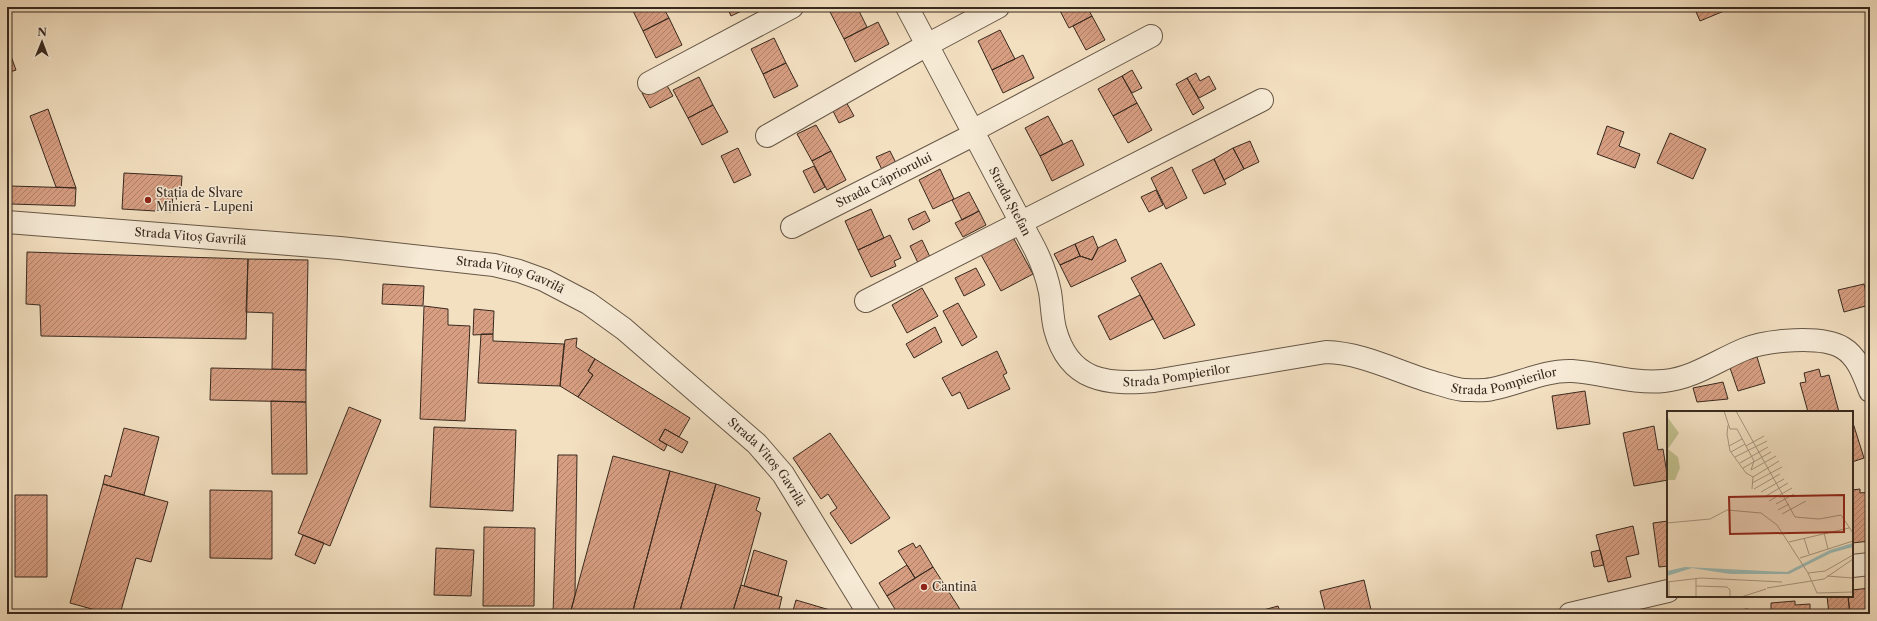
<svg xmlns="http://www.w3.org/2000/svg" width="1877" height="621" font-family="'Libre Caslon Text',serif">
  <defs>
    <pattern id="building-hatch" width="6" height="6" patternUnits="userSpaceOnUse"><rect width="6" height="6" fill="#d79e82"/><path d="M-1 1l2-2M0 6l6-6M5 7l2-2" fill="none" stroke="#af816a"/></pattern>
  </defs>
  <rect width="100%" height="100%" fill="#f3e0c1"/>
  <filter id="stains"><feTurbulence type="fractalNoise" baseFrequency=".005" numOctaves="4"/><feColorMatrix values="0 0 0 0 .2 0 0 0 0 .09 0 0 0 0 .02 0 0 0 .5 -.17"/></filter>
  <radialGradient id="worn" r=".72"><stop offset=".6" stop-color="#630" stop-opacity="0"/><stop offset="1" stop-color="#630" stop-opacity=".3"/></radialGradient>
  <path fill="url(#building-hatch)" stroke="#38291e" d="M631,7H663L669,18L643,31Z
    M727,7H750L731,16Z
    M835,7H857L867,27L844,39L829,10Z
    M1058,7H1087L1092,16L1069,28Z
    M1694,7H1722L1724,11L1700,21Z
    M1092,16L1105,40L1086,50L1073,26Z
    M669,18L682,45L656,58L643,31Z
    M878,22L889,44L855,62L844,39Z
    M1000,30L1015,59L992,70L978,41Z
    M774,38L786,63L763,74L751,49Z
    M7,45L16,70L7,73Z
    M1023,55L1034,78L1003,93L992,70Z
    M786,63L798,86L774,98L763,74Z
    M1132,70L1142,88L1132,93L1122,76Z
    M1196,73L1200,81L1209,76L1216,89L1199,98L1187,78Z
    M1122,76L1137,103L1113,116L1098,89Z
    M699,77L713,105L688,118L673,90Z
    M1187,78L1204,108L1193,115L1176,84Z
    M665,82L673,96L650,108L642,93Z
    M845,100L854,116L839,123L831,107Z
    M1137,103L1152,130L1128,143L1113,116Z
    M713,105L728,132L702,145L688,118Z
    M48,109L76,188L56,187L30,116Z
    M1048,116L1063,144L1040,156L1025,128Z
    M816,125L831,151L812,161L797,134Z
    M1607,126L1624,132L1619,146L1640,154L1635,168L1597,154Z
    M1670,133L1706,149L1693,179L1657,163Z
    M1072,140L1084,165L1052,181L1040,156Z
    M1250,141L1259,162L1244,169L1233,148Z
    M738,148L751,175L734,183L721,156Z
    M1233,148L1244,169L1224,180L1214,159Z
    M831,151L846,180L827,190L812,161Z
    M890,151L898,167L884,174L876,157Z
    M1214,159L1226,184L1204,194L1192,170Z
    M814,166L825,187L814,193L803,171Z
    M1172,167L1187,198L1166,209L1151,178Z
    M940,169L954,199L933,209L919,180Z
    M124,173L182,176L181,191L173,190L172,212L122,209Z
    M11,186L76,188L75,206L11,204Z
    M1156,190L1163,205L1149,212L1141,197Z
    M969,192L979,211L962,220L952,200Z
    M871,209L884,238L858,250L845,221Z
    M925,211L930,221L913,230L908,219Z
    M979,211L986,225L963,237L955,223Z
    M1009,230L1033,274L1001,291L980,253Z
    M890,235L901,258L894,261L896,266L871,277L858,250Z
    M1093,236L1098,248L1092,260L1080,256L1075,244Z
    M1116,239L1126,261L1071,287L1060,265L1080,256L1092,260L1098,248Z
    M922,240L931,259L919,265L910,246Z
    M1075,244L1080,256L1060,265L1054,254Z
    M27,252L248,259L246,339L41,336L40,305L26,304Z
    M248,259L308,260L306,370L272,369L273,313L246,312Z
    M1161,263L1195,325L1164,339L1131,278Z
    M976,268L985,285L964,296L955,278Z
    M383,284L424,286L423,306L382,304Z
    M1864,284L1869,305L1844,312L1838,290Z
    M922,288L938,316L907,333L892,305Z
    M1140,295L1153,319L1110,340L1098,316Z
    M958,303L977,337L962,346L943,311Z
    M424,306L448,309V325L470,326L465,421L420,419Z
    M474,309L494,311L493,334L473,335Z
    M935,327L942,342L914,358L906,344Z
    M481,334H493V341L564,344L560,386L478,383Z
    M577,338L576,347L595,359L588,371L593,375L578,397L560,386L565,340Z
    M997,351L1007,373L1003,375L1010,389L968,409L960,392L952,396L942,378Z
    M1757,357L1765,383L1738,391L1729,365Z
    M595,359L690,418L679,437L665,429L659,440L667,445L664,451L578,397L593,375L588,371Z
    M211,368L306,370V402L210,400Z
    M1819,369L1821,377L1829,375L1839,412H1808L1800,383L1806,382L1804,373Z
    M1723,382L1728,399L1697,402L1693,388Z
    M1585,391L1590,424L1557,429L1552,396Z
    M271,401L306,402L307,474H272Z
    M349,407L381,420L330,546L298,533Z
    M1853,423L1864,458L1852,462V424Z
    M1654,426L1658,450L1663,449L1668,480L1634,486L1623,433Z
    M434,427L516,430L513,511L430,507Z
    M124,428L159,437L144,495L103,484L105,475L111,477Z
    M665,429L688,442L682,453L659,440Z
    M830,433L890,518L851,544L830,513L837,508L828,494L821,499L793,458Z
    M558,455H577L575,595L570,614H553Z
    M613,456L670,471L632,614H570Z
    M670,471L716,484L679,614H632Z
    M103,484L168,502L151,562L136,558L120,614H110L70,603Z
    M716,484L760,498L756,510L761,513L741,585L732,614H679Z
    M1860,489V493L1870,492V541L1852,543V490Z
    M210,490L272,491V559L210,558Z
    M15,495H47V577H15Z
    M1668,521V566L1659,567L1653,523Z
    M1633,526L1639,554L1626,557L1631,577L1608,582L1596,535Z
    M484,527L535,528L534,606H483Z
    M303,535L324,543L315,564L295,555Z
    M913,543L916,548L920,545L933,567L915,578L898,551Z
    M436,548L474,550L471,596L434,595Z
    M754,550L787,561L778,596L744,586Z
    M1600,550L1604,565L1594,567L1591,552Z
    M907,565L915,578L887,596L879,583Z
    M933,567L963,614H898L887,596Z
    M1364,580L1372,614H1326L1320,591Z
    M741,585L782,597L778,614H732Z
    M1870,588L1868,614H1850L1848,596H1852V590Z
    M1827,596H1848L1850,614H1829Z
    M796,600L840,613V614H792Z
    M1795,601V605L1810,604V614H1771V603Z
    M1278,606L1281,614H1249Z
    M1748,609V614H1703V613Z"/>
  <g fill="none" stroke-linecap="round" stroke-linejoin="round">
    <defs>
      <g id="minor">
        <path id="s1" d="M907,7L1035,249C1042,263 1047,277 1050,292C1052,304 1052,317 1055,329C1069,382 1107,385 1154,381L1326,352C1365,353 1401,374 1439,384C1447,386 1457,390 1465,390C1474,390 1484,391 1492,389C1519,384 1544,370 1572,371C1603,373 1632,384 1664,381C1694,378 1718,360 1745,349C1767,340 1822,335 1843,348C1858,357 1864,376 1870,391"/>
        <path d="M649,83L792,7"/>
        <path d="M974,130L1151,36"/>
        <path d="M767,136L927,45L998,7"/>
        <path id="s2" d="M7,222L340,248L494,265L519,271L544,280L588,303L624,329L757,444L783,474L869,614"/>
        <path id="s3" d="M792,227L975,134"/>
        <path d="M866,301L1262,100"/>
        <path d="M1852,566L1870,564"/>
        <path d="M1570,614L1668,591"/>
      </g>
    </defs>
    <use href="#minor" stroke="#675747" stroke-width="24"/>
    <use href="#minor" stroke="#f7ebd7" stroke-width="22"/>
  </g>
  <g fill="#8f2418" stroke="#f7ebd7" stroke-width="1.5">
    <circle cx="148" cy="200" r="4"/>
    <circle cx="924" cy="587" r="4"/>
  </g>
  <g text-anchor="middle" stroke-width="3" stroke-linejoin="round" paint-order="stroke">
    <g font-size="12" fill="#38291e" stroke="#f7ebd7">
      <text dy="4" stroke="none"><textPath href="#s3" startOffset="103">Strada Căpriorului</textPath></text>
      <text dy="4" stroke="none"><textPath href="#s1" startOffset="220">Strada Ștefan</textPath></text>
      <text dy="4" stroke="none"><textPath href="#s2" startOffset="184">Strada Vitoș Gavrilă</textPath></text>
      <text dy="4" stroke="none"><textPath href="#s2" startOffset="507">Strada Vitoș Gavrilă</textPath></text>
      <text dy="4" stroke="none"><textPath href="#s1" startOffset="505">Strada Pompierilor</textPath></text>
      <text dy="4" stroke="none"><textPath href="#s1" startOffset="841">Strada Pompierilor</textPath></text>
      <text dy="4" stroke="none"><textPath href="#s2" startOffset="831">Strada Vitoș Gavrilă</textPath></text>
    </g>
    <g font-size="12" fill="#38291e" stroke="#f7ebd7" text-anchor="start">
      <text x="156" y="197">Stația de Slvare<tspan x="156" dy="14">Minieră - Lupeni</tspan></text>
      <text x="932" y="591">Cantină</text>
    </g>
  </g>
  <g transform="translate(1667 411)">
    <rect width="186" height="186" fill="#f3e0c1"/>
    <path d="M0,0L1,7L12,22L1,38L11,46L13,57L8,69H0Z" fill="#c2c08e"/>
    <path d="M186,132V136L164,142L122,163H63L25,157L0,165V160L18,156L120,161L163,139Z" fill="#9cbcb7"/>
    <path fill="none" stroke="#a89780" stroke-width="1" d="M57,0L63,18H70L87,50L84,59M69,0L128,106L152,108L174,104L186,122M61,14L60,23L63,40L79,62L86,66M62,35L75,28M79,35L97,25M82,39L100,30M64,41L78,33M68,46L82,39M73,52L101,36M76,57L104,41M84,59L109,45M85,72L115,56M85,78L86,66L112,50M87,78L113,63M94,81L117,68M99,85L121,72M102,90L125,77M109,93L127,83M111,99L122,93M115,103L139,90M0,112L43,108L60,99L94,102L110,114L141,162M157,122L161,138M137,127L142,143M122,131L182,117M186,144L158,160L141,162L150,182L186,181M133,147L186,130M160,165L186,167M0,171L34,167L115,171M29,175L60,176L63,179V186M100,177L157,168L186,148M2,186V171M29,186V167M74,186L99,178"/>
    <path fill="#8f2418" fill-opacity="0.15" stroke="#8f2418" stroke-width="2" d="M177,84V121L63,123L62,86Z"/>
    <rect width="186" height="186" fill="none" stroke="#38291e" stroke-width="2"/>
  </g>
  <rect width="1877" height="621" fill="none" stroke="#f3e0c1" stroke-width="24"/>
  <rect x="8" y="8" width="1861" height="605" fill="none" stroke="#38291e" stroke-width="2"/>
  <rect x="12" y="12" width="1853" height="597" fill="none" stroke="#38291e"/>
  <g transform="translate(42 42) rotate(1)" stroke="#f7ebd7" stroke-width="3" paint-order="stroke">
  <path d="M0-3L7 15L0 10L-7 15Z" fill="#38291e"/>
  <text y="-6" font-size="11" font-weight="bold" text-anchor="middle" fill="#38291e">N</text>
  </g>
  <rect width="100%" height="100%" filter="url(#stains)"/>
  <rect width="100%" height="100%" fill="url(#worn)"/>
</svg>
